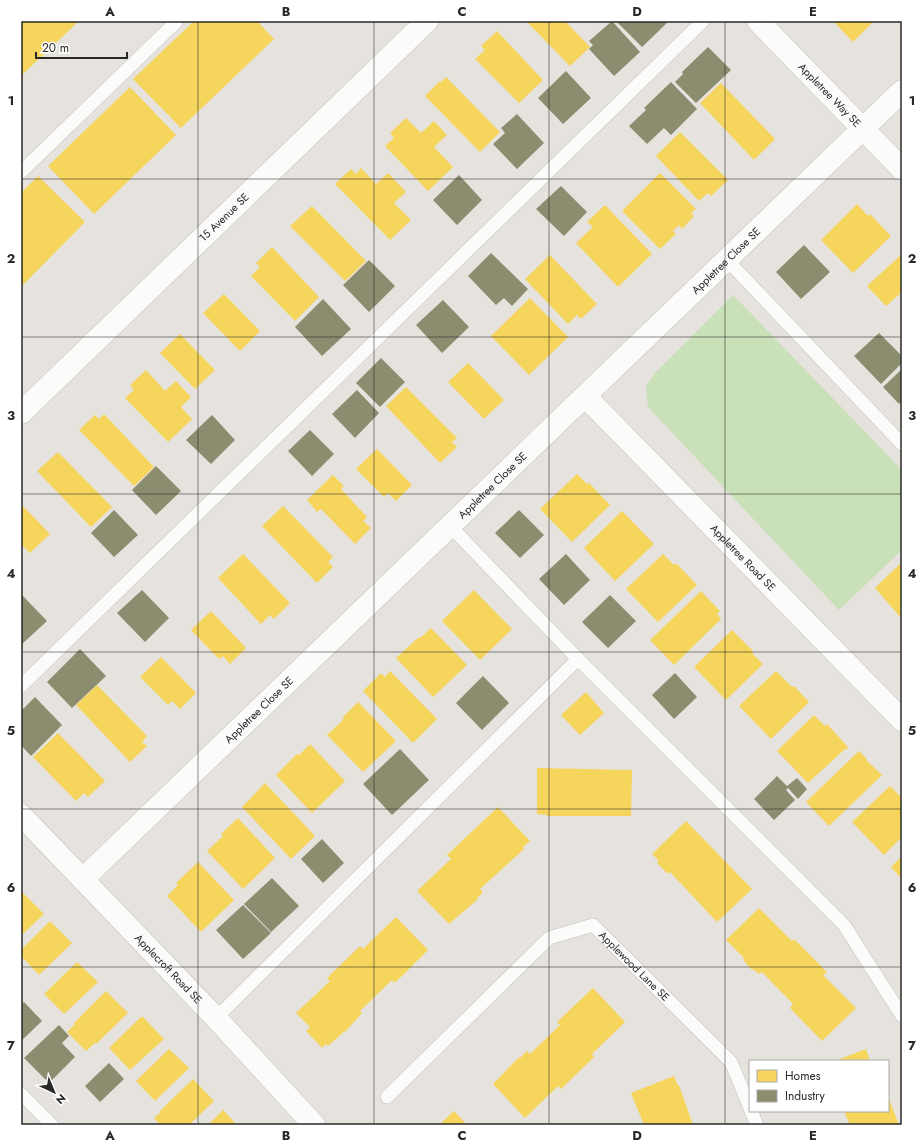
<svg xmlns="http://www.w3.org/2000/svg" width="923" height="1146" font-family="Jost,sans-serif">
  <rect width="100%" height="100%" fill="#e6e2de"/>
  <path fill="#c9e0b8" d="M733,295L902,470V550L839,610L648,407L646,386L655,373Z"/>
  <path fill="#f6d55c" d="M21,21H79L21,76Z
    M194,21H257L274,39L181,128L133,79Z
    M526,21H565L590,47L570,66Z
    M833,21H874L853,42Z
    M497,31L543,80L519,103L475,59L485,50L481,46Z
    M446,77L500,132L480,152L425,96L440,81L441,82Z
    M721,83L775,139L754,160L700,103Z
    M130,87L176,135L94,214L48,166Z
    M406,118L421,133L434,121L447,135L434,147L453,167L428,191L385,146L394,138L390,133Z
    M680,132L728,180L711,196L708,193L699,201L656,156Z
    M361,168L376,184L388,173L406,192L394,203L411,220L390,240L335,184L351,169L356,174Z
    M660,173L696,209L691,213L694,216L682,229L679,225L673,231L676,234L660,249L622,211Z
    M38,176L85,222L21,287V193Z
    M857,204L868,216L870,214L891,236L853,273L821,240Z
    M605,205L652,254L618,287L576,243L593,227L587,222Z
    M312,206L366,261L345,281L290,226Z
    M272,247L319,297L295,321L251,276L260,267L256,263Z
    M902,254V292L886,306L867,286Z
    M550,255L597,304L581,319L577,315L568,324L525,279Z
    M224,294L260,331L240,351L203,313Z
    M530,298L568,337L529,375L491,336Z
    M180,334L215,370L195,389L160,353Z
    M468,363L504,400L484,419L448,382Z
    M146,370L165,391L176,381L191,397L181,407L192,419L168,442L125,398L134,390L130,385Z
    M406,387L457,438L452,442L457,447L440,463L386,406Z
    M104,414L154,467L134,486L79,430L95,415L99,419Z
    M377,449L412,485L396,501L388,493L384,497L356,469Z
    M58,452L112,507L91,527L37,471Z
    M577,474L587,484L589,483L610,505L572,542L540,509Z
    M333,475L344,486L341,489L367,517L363,521L371,528L355,544L321,509L317,512L307,500Z
    M21,504L50,534L30,553L21,544Z
    M283,506L333,557L328,562L333,567L317,583L262,526Z
    M622,511L654,544L615,581L584,548Z
    M243,554L290,603L274,619L270,615L261,624L218,578Z
    M663,554L674,565L676,563L697,585L658,622L626,589Z
    M902,562V619L875,588Z
    M474,590L512,629L480,660L442,621Z
    M701,591L720,611L717,614L721,619L674,665L650,640Z
    M211,611L246,648L230,664L223,656L219,659L191,630Z
    M431,628L467,665L433,697L396,658L419,637L420,638Z
    M732,630L753,651L752,653L763,664L726,700L694,667Z
    M161,657L196,693L180,709L172,701L168,705L140,677Z
    M390,671L437,719L413,743L363,691L381,673L385,677Z
    M776,671L792,687L794,686L809,702L771,739L739,706Z
    M97,685L147,736L142,742L147,746L130,762L76,705Z
    M586,692L604,713L580,735L561,715Z
    M358,702L396,741L363,772L327,735L344,719L342,718Z
    M814,715L825,726L827,724L848,747L846,750L845,749L808,783L777,751Z
    M58,733L105,781L88,797L84,793L76,801L33,757Z
    M310,744L345,781L312,813L276,775L297,754L299,755Z
    M859,751L867,759L866,760L882,775L829,826L806,802Z
    M537,768L632,770L631,816H547V815L537,814Z
    M265,783L315,836L291,859L242,807Z
    M890,786L902,798V837L884,855L852,822Z
    M498,807L530,841L523,847L524,849L480,889L483,892L477,898L478,899L449,924L417,891L451,859L447,855Z
    M238,818L275,858L243,889L207,851L223,836L221,834Z
    M686,821L752,889L717,922L670,872L668,874L657,863L659,861L652,854Z
    M902,856V879L891,867Z
    M198,862L234,900L201,932L167,896L178,885L176,883Z
    M22,892L44,914L21,936V893Z
    M759,908L792,941L794,939L827,972L823,975L856,1008L822,1041L790,1008L793,1004L762,972L759,974L753,969L752,970L743,960L744,958L726,940Z
    M396,917L428,950L401,977L394,983L392,980L360,1011L362,1013L346,1031H345L328,1046L326,1044L322,1048L306,1031L310,1027L296,1013L330,981L327,978L360,946L363,949Z
    M50,921L72,943L39,975L21,956V950Z
    M77,962L98,982L64,1014L44,994Z
    M593,988L625,1022L592,1054L594,1057L561,1089L558,1086L525,1118L493,1084L519,1057L520,1058L527,1051L530,1054L560,1025L557,1022Z
    M106,991L128,1013L96,1044L95,1043L86,1051L67,1032L75,1024L74,1023Z
    M142,1016L164,1039L130,1070L109,1048Z
    M169,1049L189,1068L155,1101L136,1081Z
    M866,1049L870,1061H835Z
    M674,1076L678,1086L679,1085L693,1125H644L631,1093Z
    M193,1079L214,1101L189,1125H160L154,1118L161,1112L160,1111Z
    M888,1096L899,1125H850L844,1111H888Z
    M223,1110L237,1125H208Z
    M454,1111L467,1125H439Z"/>
  <path fill="#8c8c6e" d="M612,21L640,52L614,76L589,49L593,45L589,41Z
    M620,21H669L642,47L618,23Z
    M708,47L731,70L696,103L675,82L683,74L682,72Z
    M566,71L591,98L563,124L538,98Z
    M671,82L697,109L671,135L664,128L647,144L629,126L646,110L644,108Z
    M517,114L544,143L517,169L493,144L505,133L501,128Z
    M459,175L482,200L457,225L433,200Z
    M561,186L587,212L564,236L536,209Z
    M804,245L830,272L801,299L776,272Z
    M491,253L528,289L512,306L504,298L496,305L468,276Z
    M369,260L395,286L369,312L343,285Z
    M323,299L351,329L322,356L295,327Z
    M443,300L469,327L442,353L416,325Z
    M879,333L902,356V363L881,384L854,356Z
    M381,358L405,382L380,407L356,383Z
    M902,369V401L899,404L883,387Z
    M357,390L379,413L355,438L332,414Z
    M212,415L235,440L211,464L186,440Z
    M310,430L334,454L312,476L288,451Z
    M156,466L181,491L156,515L132,490Z
    M114,510L138,535L114,557L91,533Z
    M519,510L544,535L520,558L495,533Z
    M566,554L590,580L564,605L539,579Z
    M142,590L169,618L145,642L117,613Z
    M21,594L47,621L21,645Z
    M610,595L636,621L608,648L582,622Z
    M80,649L106,676L72,708L47,682Z
    M675,673L697,697L674,719L652,695Z
    M483,676L509,703L482,730L456,703Z
    M35,697L62,725L31,756L21,745V711Z
    M400,749L429,780L392,815L363,784Z
    M777,776L787,786L797,778L807,789L798,799L788,788L786,790L795,800L774,820L754,799Z
    M322,839L344,863L323,883L301,859Z
    M272,878L299,906L271,932L244,904Z
    M243,905L271,933L243,959L216,930Z
    M24,1002L42,1021L21,1041V1005Z
    M59,1025L69,1036L62,1043L75,1057L49,1083L24,1058Z
    M109,1063L124,1079L100,1102L85,1086Z"/>
  <g fill="none" stroke-linecap="round" stroke-linejoin="round">
    <defs>
      <g id="lane">
        <path d="M21,172L177,21"/>
        <path d="M727,260L902,444"/>
        <path d="M450,526L578,659L844,925L902,1016"/>
        <path d="M21,686L703,21"/>
        <path d="M216,1018L578,659"/>
        <path d="M21,1094L52,1125"/>
        <path id="s1" d="M387,1097L549,938L593,925L731,1062L750,1108"/>
        <path d="M751,1111L757,1125"/>
      </g>
      <g id="street">
        <path id="s2" d="M758,21L902,169"/>
        <path id="s3" d="M585,396L902,720"/>
        <path id="s4" d="M21,413L427,21"/>
        <path id="s5" d="M21,815L216,1018L314,1125"/>
        <path id="s6" d="M83,879L902,91"/>
      </g>
    </defs>
    <use href="#lane" stroke="#c0bfbf" stroke-width="14"/>
    <use href="#street" stroke="#c0bfbf" stroke-width="23"/>
    <use href="#lane" stroke="#fbfbfa" stroke-width="13"/>
    <use href="#street" stroke="#fbfbfa" stroke-width="22"/>
  </g>
  <path fill="none" stroke="#282828" stroke-width="1" stroke-opacity="0.55" d="M198,21V1125M374,21V1125M549,21V1125M725,21V1125M21,179H902M21,337H902M21,494H902M21,652H902M21,809H902M21,967H902"/>
  <g text-anchor="middle" stroke-width="4" stroke-linejoin="round" paint-order="stroke">
    <g font-size="11" fill="#282828" stroke="#fff">
      <text dy="4" stroke="none"><textPath href="#s2" startOffset="103">Appletree Way SE</textPath></text>
      <text dy="4" stroke="none"><textPath href="#s4" startOffset="282">15 Avenue SE</textPath></text>
      <text dy="4" stroke="none"><textPath href="#s6" startOffset="892">Appletree Close SE</textPath></text>
      <text dy="4" stroke="none"><textPath href="#s6" startOffset="568">Appletree Close SE</textPath></text>
      <text dy="4" stroke="none"><textPath href="#s3" startOffset="226">Appletree Road SE</textPath></text>
      <text dy="4" stroke="none"><textPath href="#s6" startOffset="244">Appletree Close SE</textPath></text>
      <text dy="4" stroke="none"><textPath href="#s1" startOffset="331">Applewood Lane SE</textPath></text>
      <text dy="4" stroke="none"><textPath href="#s5" startOffset="213">Applecroft Road SE</textPath></text>
    </g>
  </g>
  <rect width="923" height="1146" fill="none" stroke="#ffffff" stroke-width="44"/>
  <rect x="749" y="1060" width="140" height="52" fill="#ffffff" stroke="#a9a9a9"/>
  <rect x="757" y="1070" width="20" height="12" fill="#f6d55c" stroke="#a9a9a9"/>
  <text x="785" y="1080" font-size="12" fill="#282828">Homes</text>
  <rect x="757" y="1090" width="20" height="12" fill="#8c8c6e" stroke="#a9a9a9"/>
  <text x="785" y="1100" font-size="12" fill="#282828">Industry</text>
  <g transform="translate(54 1092) rotate(136)" stroke="#ffffff" stroke-width="3" paint-order="stroke">
  <path d="M0-3L7 15L0 10L-7 15Z" fill="#282828"/>
  <text y="-6" font-size="11" font-weight="bold" text-anchor="middle" fill="#282828">N</text>
  </g>
  <path d="M36 52v6h91v-6" fill="none" stroke="#282828" stroke-width="2"/>
  <text x="42" y="52" font-size="12" fill="#282828" stroke="#ffffff" stroke-width="3" paint-order="stroke">20 m</text>
  <rect x="22" y="22" width="879" height="1102" fill="none" stroke="#282828" stroke-width="1.5"/>
  <g font-size="13" text-anchor="middle" font-weight="bold" fill="#282828">
    <text x="110" y="16">A</text>
    <text x="286" y="16">B</text>
    <text x="462" y="16">C</text>
    <text x="637" y="16">D</text>
    <text x="813" y="16">E</text>
    <text x="11" y="105">1</text>
    <text x="912" y="105">1</text>
    <text x="11" y="263">2</text>
    <text x="912" y="263">2</text>
    <text x="11" y="420">3</text>
    <text x="912" y="420">3</text>
    <text x="11" y="578">4</text>
    <text x="912" y="578">4</text>
    <text x="11" y="735">5</text>
    <text x="912" y="735">5</text>
    <text x="11" y="892">6</text>
    <text x="912" y="892">6</text>
    <text x="11" y="1050">7</text>
    <text x="912" y="1050">7</text>
    <text x="110" y="1140">A</text>
    <text x="286" y="1140">B</text>
    <text x="462" y="1140">C</text>
    <text x="637" y="1140">D</text>
    <text x="813" y="1140">E</text>
  </g>
</svg>
